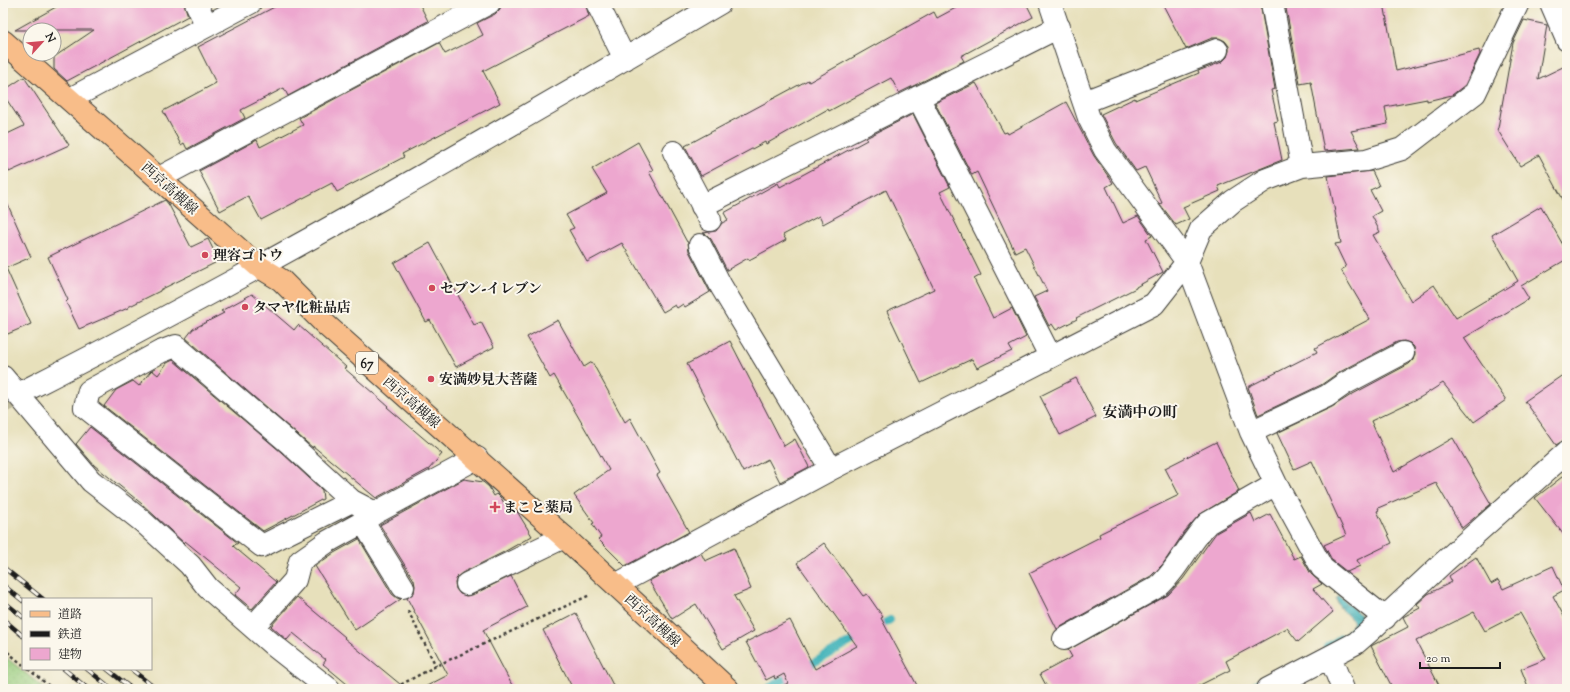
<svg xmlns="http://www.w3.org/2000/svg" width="1570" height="692" font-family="'Sorts Mill Goudy','Noto Serif JP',serif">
  <defs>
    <pattern id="grass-dots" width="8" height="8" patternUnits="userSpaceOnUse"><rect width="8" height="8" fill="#97cc7d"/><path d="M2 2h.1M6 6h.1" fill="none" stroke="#82af6b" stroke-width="1.8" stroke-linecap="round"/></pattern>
    <pattern id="water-waves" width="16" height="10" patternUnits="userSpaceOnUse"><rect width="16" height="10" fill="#41b2b9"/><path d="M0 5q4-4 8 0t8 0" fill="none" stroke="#369096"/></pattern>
  </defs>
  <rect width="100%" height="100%" fill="#fbf7ec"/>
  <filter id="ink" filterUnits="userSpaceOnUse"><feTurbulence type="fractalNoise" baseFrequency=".025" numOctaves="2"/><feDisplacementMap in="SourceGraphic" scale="8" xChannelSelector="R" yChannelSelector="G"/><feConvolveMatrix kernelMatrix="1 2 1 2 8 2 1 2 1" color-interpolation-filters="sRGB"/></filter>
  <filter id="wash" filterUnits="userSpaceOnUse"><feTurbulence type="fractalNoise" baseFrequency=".012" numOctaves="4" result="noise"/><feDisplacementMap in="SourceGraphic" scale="16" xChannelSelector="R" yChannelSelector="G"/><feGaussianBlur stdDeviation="0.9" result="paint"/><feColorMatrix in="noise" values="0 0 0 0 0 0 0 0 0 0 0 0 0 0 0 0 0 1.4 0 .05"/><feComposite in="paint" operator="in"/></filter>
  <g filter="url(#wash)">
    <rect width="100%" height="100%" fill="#e7e0bb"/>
    <path fill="url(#grass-dots)" stroke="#5a744c" d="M3,655L45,689H3Z"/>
    <path fill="url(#water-waves)" stroke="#2e676a" d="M1339,596L1364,618L1355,631L1341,638L1354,622L1340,608L1336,599Z"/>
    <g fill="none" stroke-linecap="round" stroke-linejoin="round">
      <path stroke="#41b2b9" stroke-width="8" d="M875,628L890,620
        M1327,647L1341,638
        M767,689L861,636
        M1248,689L1267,679"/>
    </g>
    <g id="blocks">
      <path fill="#eda7cf" d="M63,3H184L188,16L67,81L54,69V57L94,30H15Z
        M282,3H419L428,21L288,96L284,88L241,110L245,118L187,149L184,143L181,145L163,111L216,83L198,47Z
        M501,3H585L589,16L483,71L500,103L402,154L404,157L337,192L332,183L261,220L248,196L220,211L199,171L257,140L260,147L303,125L299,118L439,43L445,54L483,35L477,23L495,14L500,9Z
        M965,3H1026L1033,17L961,56L964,61L899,93L891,78L829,111L828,109L766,144L765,142L701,176L685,146L808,80L809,82L934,12L937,18Z
        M1162,3H1260L1275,89L1271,90L1278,121L1274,122L1282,160L1218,186L1220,191L1183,207L1189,219L1176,225L1160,204L1162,203L1145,167L1136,171L1116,143L1101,114L1135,98V100L1199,73L1198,71L1222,62L1227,57L1229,51V46L1225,41L1219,38H1212L1186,49Z
        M1285,3H1384L1396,71L1479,50L1480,54L1465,85L1452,95L1427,101V99L1385,107L1388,124L1351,131L1360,148L1324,151L1311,82L1300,84Z
        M1524,20L1547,25L1538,79L1567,65V207L1539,155L1520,166L1497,129L1498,128L1513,43Z
        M24,77L69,145L9,172L3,158V136L24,126L3,94V91Z
        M976,83L1004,133L1007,132L1008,134L1066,102L1094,156L1113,183L1106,187L1123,223L1138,216L1152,236L1146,239L1163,272L1136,287V288L1076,318L1077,319L1056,330L1052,324L1049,326L1034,297L1047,291L1025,247L1015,252L977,172L972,175L935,103Z
        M913,114L950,187L940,192L981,275L974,279L993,318L1012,308L1026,337L1009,346L1012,351L977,368L972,359L921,383L887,311L934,289L886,190L823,224L819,216L783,235L786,240L749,260L748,258L727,270L711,239L707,235L703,233L716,231L722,223L728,220L724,213L778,183L780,187L867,140L866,138Z
        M638,142L653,170L649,172L687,242H688L689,251L710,292L685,307L683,304L677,308L675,305L663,312L622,243L587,262L569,230L574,228L566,215L607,193L592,169Z
        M1372,171L1379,186L1370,190L1381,211L1372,216L1380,232L1373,235L1411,301L1434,285L1456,318L1518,281L1492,235L1541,206L1567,252V259L1521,286L1529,299L1464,338L1506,400L1474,422L1443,383L1421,397L1371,421L1394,472L1453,438L1491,504L1462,528L1436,483L1378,508L1379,510L1377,511L1392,543L1357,560L1360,566L1347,572L1332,560L1324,545L1346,535L1312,461L1294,469L1277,433L1332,407L1351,395L1409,364L1413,360L1415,354L1414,347L1410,343L1404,341L1397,342L1338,373L1321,385L1258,415L1248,387L1317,352L1315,348L1370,319L1341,270L1346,267L1335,244L1341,243L1328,176Z
        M3,194L31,257L6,268L31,324L3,336Z
        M165,200L169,205L191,247L208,239L219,261L160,290V291L128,307V308L79,329L66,302L68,300L48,257Z
        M430,243L474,325L481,322L494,347L456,367L430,320L426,322L394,263Z
        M252,294L294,330L298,325L346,367L344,368L388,406L387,407L442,454L429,469L376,498L313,446V448L186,338L193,329L224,313L221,311Z
        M558,320L584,367L592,362L625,422L630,418L660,473L657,475L689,532L625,566L598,539L601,537L592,524L594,523L574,495L609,470L554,375L550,378L527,337Z
        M730,341L784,446L795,439L809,467L780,482L768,459L743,472L687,364Z
        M173,360L281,452L322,490L323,499L263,531L104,406L116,390L133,381L139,386L150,372L152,370L158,375L167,363Z
        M1567,372V440H1564L1556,445L1525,401Z
        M1076,378L1096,417L1060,435L1040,396Z
        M90,427L238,543L233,546L276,582L252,609L235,595L241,587L185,541L184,543L142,504L94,465L76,444Z
        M1216,442L1239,491L1199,515L1185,531L1163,564L1151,576L1057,629L1029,573L1100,537L1099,534L1179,495L1165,468Z
        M1567,473V539L1535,498Z
        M464,479L483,482L489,487L494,496L497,494L501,498L510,513L515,510L518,513L532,536L504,552L462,573L457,577L455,583L456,589L460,594L466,596L472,595L511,576L527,607L483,630L514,689H421L448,675L407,598L414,593L415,586L414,580L380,525Z
        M1251,513L1255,522L1270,514L1294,559L1301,556L1311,574L1322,584L1313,589L1333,612L1298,642L1287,628L1226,661L1230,670L1192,689H1048L1040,674L1072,657L1068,650L1168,595L1183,579L1216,533Z
        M359,539L392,594L397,598L401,599L355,630L315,566L334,553Z
        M824,543L863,596L867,594L883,617L881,618L919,689H777L788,683L784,674L775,679L774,676L766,680L746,642L790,620L815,669L857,646L797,563Z
        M734,548L751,589L734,596L754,631L723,649L696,604L672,619L649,581L701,553L705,561Z
        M1476,557L1491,584L1498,580L1503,589L1553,566L1564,590L1553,596L1567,622V689H1529L1521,669L1546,659L1520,613L1485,631L1474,612L1416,641L1441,689H1393L1371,646L1408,627L1403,617L1420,608L1417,604L1428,594L1452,582L1449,576Z
        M297,597L345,637L344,638L406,689H353L323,664L326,660L293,633L287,640L280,634L271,626Z
        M576,613L615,689H573L543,630Z"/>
    </g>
  </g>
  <g filter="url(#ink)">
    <use href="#blocks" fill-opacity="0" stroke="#3a3934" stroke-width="1"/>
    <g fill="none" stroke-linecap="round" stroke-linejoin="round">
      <path stroke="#beb99b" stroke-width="22" stroke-dasharray="22 11" stroke-linecap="butt" d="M3,402L26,390"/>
      <defs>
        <path id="minor" d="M196,3L207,26
          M597,3L625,59
          M1050,3L1089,118L1105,150L1187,262L1251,432L1276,484L1322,568L1385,618
          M1272,3L1302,166
          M1551,3L1567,40
          M918,97L1050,356
          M70,99L250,3
          M1084,102L1217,50
          M674,152L710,220
          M159,178L489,3
          M702,206L1059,27
          M700,245L721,286L831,469
          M3,377L91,481L142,521L190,565L208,588L272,644L329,689
          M26,390C262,270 492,137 720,3
          M1251,432L1327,396L1344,384L1403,353
          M352,501L262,546L85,407L89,391L160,352L176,346L289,443L352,501L375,513L477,458
          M363,522L403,587
          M623,581L831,469L1154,304L1187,262L1201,229L1233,201L1265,180L1302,166L1366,160L1402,149L1475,93L1518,3
          M467,584L564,537
          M253,627L295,580L300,561L327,542L363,522L375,513
          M1064,639L1159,586C1179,568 1189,542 1208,523L1276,484
          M1330,657L1343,689
          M1268,689L1356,643L1371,630L1444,562L1567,452"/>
        <path id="major" d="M3,41L258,266L281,280L326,325L564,537L728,689"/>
      </defs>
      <use href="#minor" stroke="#3a3934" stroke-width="24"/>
      <use href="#major" stroke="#3a3934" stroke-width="24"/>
      <path stroke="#3a3934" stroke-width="2.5" stroke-dasharray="3 3" stroke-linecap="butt" d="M408,611L436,666
        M3,648L23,665
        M28,669L53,689
        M397,689L402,684L436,666L590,595"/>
      <use href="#minor" stroke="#fff" stroke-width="22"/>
      <use href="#major" stroke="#f8bd89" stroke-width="22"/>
      <defs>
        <path id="rail" d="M3,567L43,599
          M3,585L23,601
          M3,601L23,617
          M3,619L23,636
          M64,669L88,689
          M87,669L112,689
          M107,669L132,689
          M131,669L156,689"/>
      </defs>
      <use href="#rail" stroke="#1c1c1c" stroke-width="4.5"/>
      <use href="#rail" stroke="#fbf7ec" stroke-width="3" stroke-dasharray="9" stroke-linecap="butt"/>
    </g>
  </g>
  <g fill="#d1495b" stroke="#fbf7ec" stroke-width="1.5">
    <circle cx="205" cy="255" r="4"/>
    <circle cx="432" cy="288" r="4"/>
    <circle cx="245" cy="307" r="4"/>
    <circle cx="431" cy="379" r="4"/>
    <path d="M493 501h4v4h4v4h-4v4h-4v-4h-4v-4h4z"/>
  </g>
  <g text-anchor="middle" stroke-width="4" stroke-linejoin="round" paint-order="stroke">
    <rect fill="#fbf7ec" stroke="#5f5e5a" stroke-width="1" x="356" y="352" width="22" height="22" rx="3"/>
    <g font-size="13" font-weight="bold" fill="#1c1c1c">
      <text x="367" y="368">67</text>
    </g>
    <g font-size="14" fill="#1c1c1c" stroke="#fbf7ec">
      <text transform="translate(170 188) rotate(42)" y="5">西京高槻線</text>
      <text transform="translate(412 402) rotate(41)" y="5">西京高槻線</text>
      <text transform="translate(653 620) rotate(43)" y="5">西京高槻線</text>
    </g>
    <g font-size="14" font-weight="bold" fill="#1c1c1c" stroke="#fbf7ec" text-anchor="start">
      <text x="213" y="260">理容ゴトウ</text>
      <text x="440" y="293">セブン-イレブン</text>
      <text x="253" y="312">タマヤ化粧品店</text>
      <text x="439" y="384">安満妙見大菩薩</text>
      <text x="503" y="512">まこと薬局</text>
    </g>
    <g font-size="15" font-weight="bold" fill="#1c1c1c" stroke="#fbf7ec">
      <text x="1140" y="417">安満中の町</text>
    </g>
  </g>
  <rect width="1570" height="692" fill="none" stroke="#fbf7ec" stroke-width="16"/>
  <rect x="22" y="598" width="130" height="72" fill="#fbf7ec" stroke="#a29f99"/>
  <rect x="30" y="611" width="20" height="6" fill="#f8bd89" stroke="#a29f99"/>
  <text x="58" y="618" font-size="12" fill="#1c1c1c">道路</text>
  <rect x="30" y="631" width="20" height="6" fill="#1c1c1c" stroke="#a29f99"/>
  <text x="58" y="638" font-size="12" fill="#1c1c1c">鉄道</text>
  <rect x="30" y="648" width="20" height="12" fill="#eda7cf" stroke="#a29f99"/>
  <text x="58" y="658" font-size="12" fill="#1c1c1c">建物</text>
  <g transform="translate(42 42) rotate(63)"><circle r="19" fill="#fbf7ec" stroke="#a29f99"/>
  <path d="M0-3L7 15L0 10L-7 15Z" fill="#d1495b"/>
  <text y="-6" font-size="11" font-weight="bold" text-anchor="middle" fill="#1c1c1c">N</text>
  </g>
  <path d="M1420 662v6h80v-6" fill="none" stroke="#1c1c1c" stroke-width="2"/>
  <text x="1426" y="662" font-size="12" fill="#1c1c1c" stroke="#fbf7ec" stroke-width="3" paint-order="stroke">20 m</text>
</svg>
